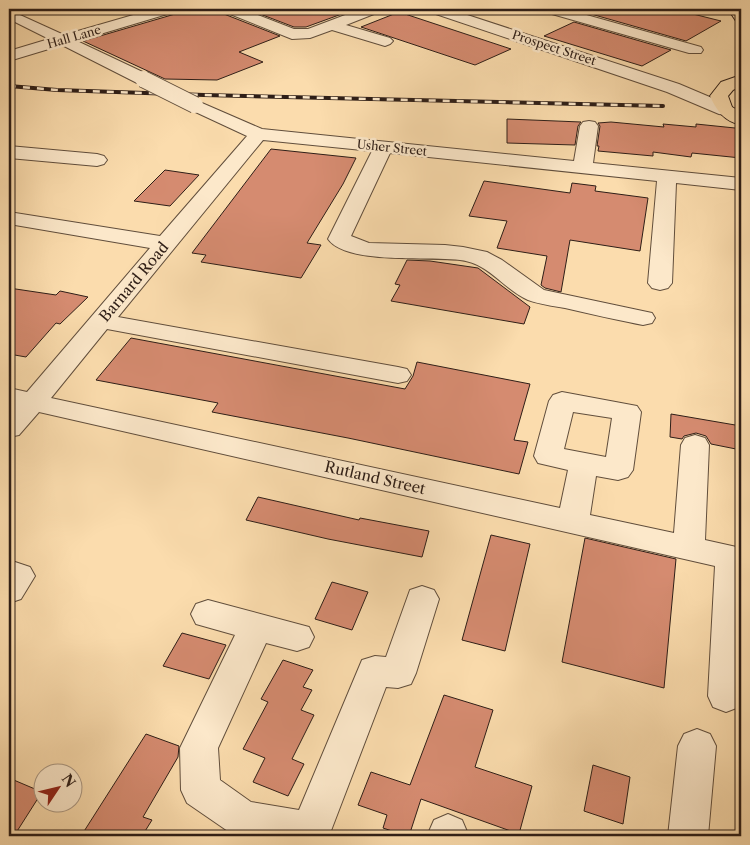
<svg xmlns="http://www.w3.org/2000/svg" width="750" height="845" font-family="'Libre Caslon Text',serif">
  <rect width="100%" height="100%" fill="#fbdcad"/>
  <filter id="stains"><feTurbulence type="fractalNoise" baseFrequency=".004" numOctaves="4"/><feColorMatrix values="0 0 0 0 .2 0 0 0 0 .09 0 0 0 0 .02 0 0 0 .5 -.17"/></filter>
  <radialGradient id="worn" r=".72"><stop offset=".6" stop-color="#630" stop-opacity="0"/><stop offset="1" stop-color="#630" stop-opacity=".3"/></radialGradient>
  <path fill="#d58b70" stroke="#2e1e17" d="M178,9H221L224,14L280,36L239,52L263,62L217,80L165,79L83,41L175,14Z
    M247,9H349L350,11L306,27H294Z
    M604,9H673L721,21L686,41L591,14Z
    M399,12L511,49L475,65L361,27Z
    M574,22L671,50L642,66L544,36Z
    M507,119L581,122L578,126L575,145L507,143Z
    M611,122L664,127L663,124L696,127V124L735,128L741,133V158L692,153L691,157L653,152V156L598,151L599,146H597L600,126L598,123Z
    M271,149L356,158L343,184L307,243L321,245L301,278L201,262L206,255L192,253Z
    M165,170L199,175L170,206L134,201Z
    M484,181L570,193L572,183L596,186L595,191L648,198L640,251L570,240L561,292L545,288L541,285L547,256L497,248L507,221L469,216Z
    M407,260L430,261L478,268L530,307L524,324L391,301L400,285L395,284Z
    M9,288L56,295L60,291L88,297L60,324L56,323L26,357L9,354Z
    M131,338L405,389L413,376L417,362L530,384L514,440L528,442L519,474L348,438L212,412L218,403L96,380Z
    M671,414L741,426V450L711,444L706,436L696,433L684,436L682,439L670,437Z
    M258,497L359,520L360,518L429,531L422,557L328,539L246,520Z
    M491,535L530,544L505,651L462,640Z
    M585,538L676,559L664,688L562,662Z
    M332,582L368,592L352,630L315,619Z
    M182,633L226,645L209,679L163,666Z
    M283,660L313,670L303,687L312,690L301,710L314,715L292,759L304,764L288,796L253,782L265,758L243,749L268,702L261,699Z
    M444,695L493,710L475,767L532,786L519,834L421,799L409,836H407L383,828L387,815L358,805L371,772L410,785Z
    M146,734L179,746L178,757L143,817L152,820L142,836H81Z
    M593,765L630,777L623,824L584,811Z
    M9,778L42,792L14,836H9Z"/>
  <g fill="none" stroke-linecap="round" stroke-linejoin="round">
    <defs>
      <path id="minor" d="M154,9H176L174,12L77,41L149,75L151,79L149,83H137L62,45L9,61V51L49,39L9,19V10L64,35Z
        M223,9H242L294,29H308L361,9H381L379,12L346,25L390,38L393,41L390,44L385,46L332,30L310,38L292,39L225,12Z
        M428,9H449L679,84L731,106L734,110L731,114L725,115L719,114L667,92L430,12Z
        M551,9H565L701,47L703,50L701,53H689L552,14L550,11Z
        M195,100L262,129L574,161L580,126L583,122L589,121L595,122L598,126L593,163L741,178V190L676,183L672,283L668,288L660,290L652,288L648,283L657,181L390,153L351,236L369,243L445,245L463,247L487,252L502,260L544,290L652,313L655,318L652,323L643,325C617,320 591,314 565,308C553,306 539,304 528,300C503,289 489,263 460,260C430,256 346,265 328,239L372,151L263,140L118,317L398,367L407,369L411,375L407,381L398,383L107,329L51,398L560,508L568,470L538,463L534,456L549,401L553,395L562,392L637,406L641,412L633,470L628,477L618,480L596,476L590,515L674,533L681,445L685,438L695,435L705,438L709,445L705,540L741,548V702L739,707L726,712L713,707L708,696L715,566L39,412L19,435L9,437V411L13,407L9,406V388L27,392L150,248L9,224V212L160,236L247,136L189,109L186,105L189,101ZM573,412L612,418L606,457L564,449Z
        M9,146L97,154L104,156L107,160L104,164L97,166L9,158Z
        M9,560L30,567L35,576L21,599L9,603Z
        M422,586L434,590L439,599L416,673L411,684L398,688L386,687L329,836H235L187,803L181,790L180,748L235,635L196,624L191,614L196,604L208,600L309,627L314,637L309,647L297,651L266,643L218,748L220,780L251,802L299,810L362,660L375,656L386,657L410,590Z
        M697,729L710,734L716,746L708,836H668L678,746L684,734Z
        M448,814L462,820L468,834L467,836H427L434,820Z"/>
      <path id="major" d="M728,9H741V22L736,21Z
        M741,75V86L733,90L728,96L732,107L741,112V125C724,121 717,111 710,96L721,82Z"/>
    </defs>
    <use href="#minor" stroke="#614e3c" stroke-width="2"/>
    <use href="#major" stroke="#2e1e17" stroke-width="2"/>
    <use href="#minor" fill="#fce8ca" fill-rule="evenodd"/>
    <use href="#major" fill="#fbdcad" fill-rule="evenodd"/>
    <defs>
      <path id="rail" d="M9,86L57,90L204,95L663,106"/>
    </defs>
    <use href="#rail" stroke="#2e1e17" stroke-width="4"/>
    <use href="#rail" stroke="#fce8ca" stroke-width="2.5" stroke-dasharray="7" stroke-linecap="butt"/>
    <defs>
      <path id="minor-bridge" d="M143,79L195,105"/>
    </defs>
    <use href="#minor-bridge" stroke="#614e3c" stroke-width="18" stroke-linecap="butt"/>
    <use href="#minor-bridge" stroke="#fce8ca" stroke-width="16"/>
  </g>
  <g text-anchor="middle" stroke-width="5" stroke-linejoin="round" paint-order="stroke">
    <g font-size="12" fill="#2e1e17" stroke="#fce8ca">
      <text transform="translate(74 37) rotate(-16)" y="4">Hall Lane</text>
      <text transform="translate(554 48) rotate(18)" y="4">Prospect Street</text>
      <text transform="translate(392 148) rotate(6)" y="4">Usher Street</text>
    </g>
    <g font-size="15" fill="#2e1e17" stroke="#fce8ca">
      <text transform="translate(134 282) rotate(-50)" y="5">Barnard Road</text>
      <text transform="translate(375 478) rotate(13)" y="5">Rutland Street</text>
    </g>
  </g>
  <rect width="750" height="845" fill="none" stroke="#fbdcad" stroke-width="30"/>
  <rect x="10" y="10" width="730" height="825" fill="none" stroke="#2e1e17" stroke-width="2.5"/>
  <rect x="15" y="15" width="720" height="815" fill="none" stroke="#2e1e17"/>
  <g transform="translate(58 788) rotate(55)"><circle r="24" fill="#fce8ca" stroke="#aa9782"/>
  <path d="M0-4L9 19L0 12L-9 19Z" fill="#8f2418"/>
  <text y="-8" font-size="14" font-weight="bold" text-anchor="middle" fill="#2e1e17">N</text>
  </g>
  <rect width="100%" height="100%" filter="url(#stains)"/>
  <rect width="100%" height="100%" fill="url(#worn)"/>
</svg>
